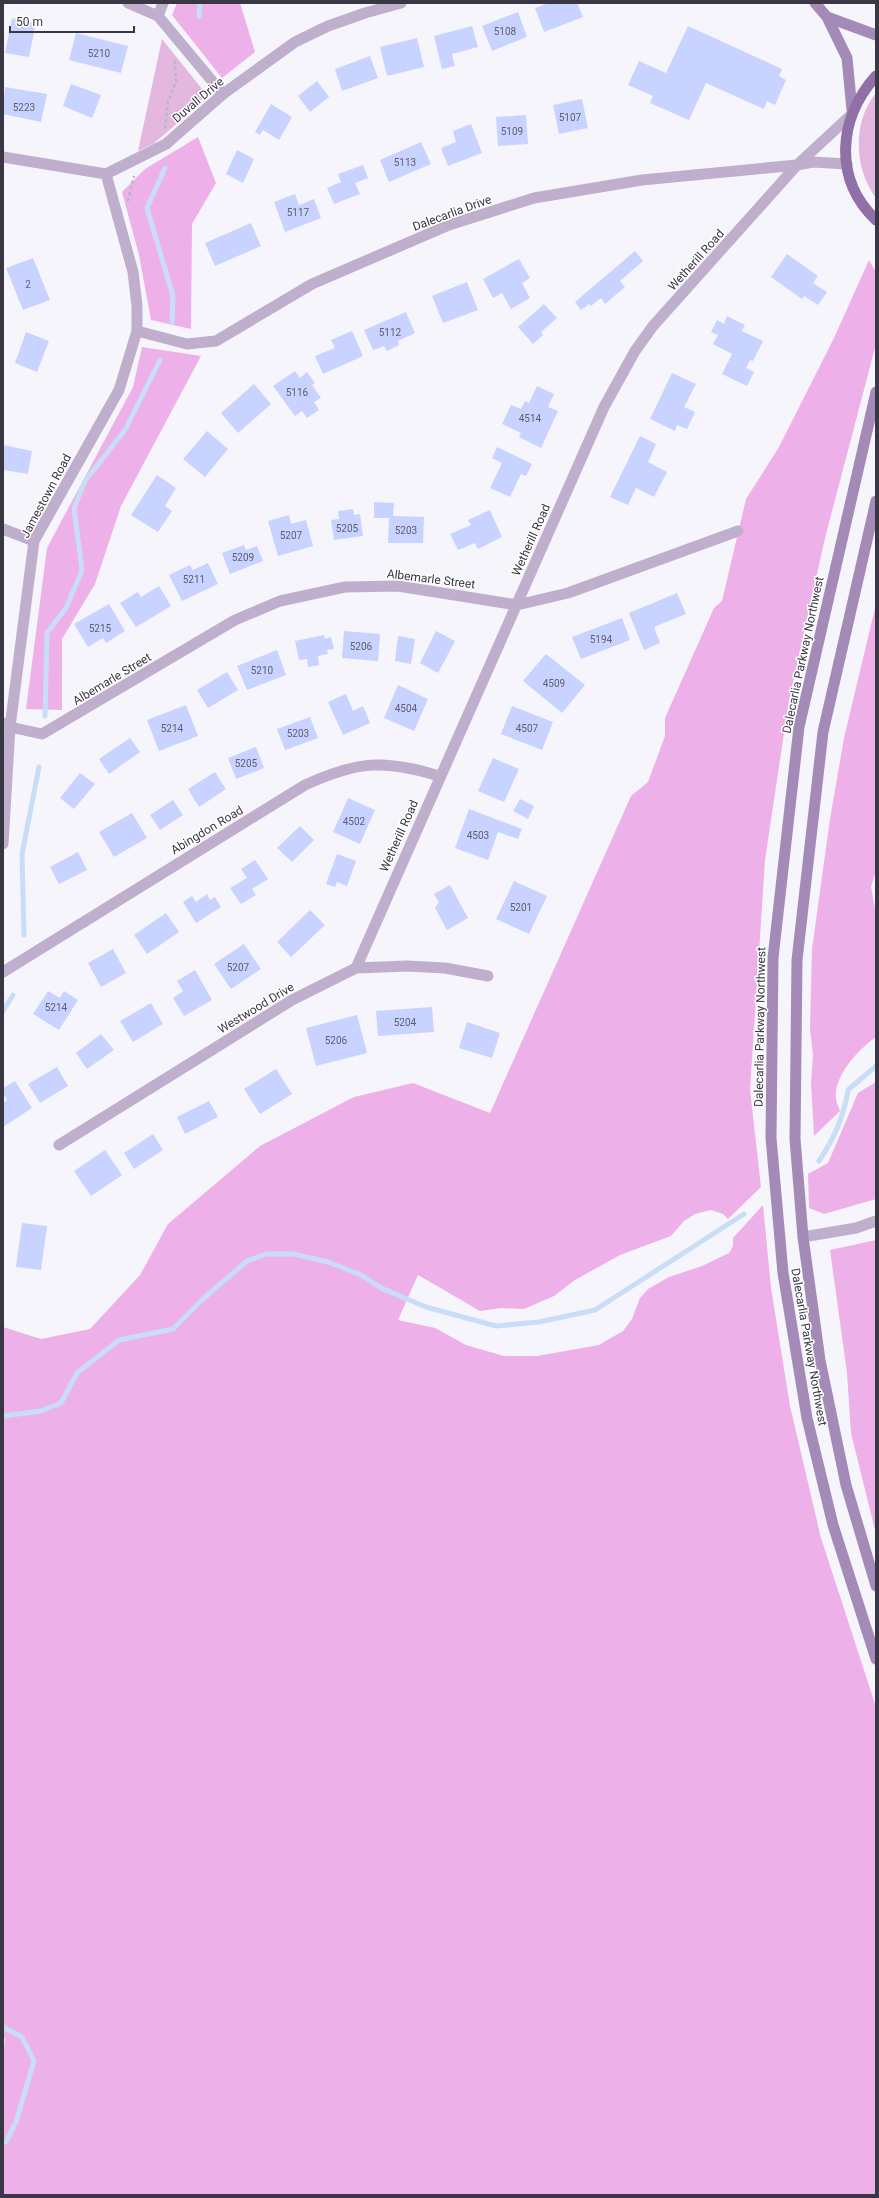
<svg xmlns="http://www.w3.org/2000/svg" width="879" height="2198" font-family="Roboto,sans-serif">
  <rect width="100%" height="100%" fill="#f6f5fc"/>
  <path fill="#e3b7df" d="M162,39L202,89L203,97L200,104L153,144L138,151Z
    M876,93V198C854,169 852,122 876,93Z"/>
  <path fill="#edb0e9" d="M177,3H240L255,52L222,78L172,15Z
    M198,137L216,183L192,224L191,329L151,320L139,255L122,192L145,169Z
    M869,260L876,272V344L825,538L789,700L765,860L750,1090L761,1187L728,1219L723,1214L711,1210L695,1214L684,1221L671,1236L620,1255L575,1280L554,1296L524,1309L501,1308L480,1311L418,1275L398,1320L435,1328L466,1345L504,1356H537L599,1345L623,1331L632,1319L640,1298L648,1289L669,1277L702,1266L729,1253L733,1246V1238L763,1205L771,1288L790,1406L821,1538L876,1707V2195H3V2059L5,2039L3,2036V1327L41,1339L90,1329L140,1275L168,1224L260,1146L354,1097L413,1083L490,1113L631,796L648,782L665,736V718L714,608L722,601L746,499L779,447L834,338Z
    M142,347L201,356L121,506L95,584L62,639V710L26,709L47,548L133,387Z
    M876,604V870L871,887L876,914V1037C859,1049 833,1076 836,1099C836,1103 839,1107 840,1111L814,1136L811,1083L813,1055L810,1029L812,949L830,819L844,738Z
    M876,1082V1199L824,1214L809,1208L808,1174L828,1163L858,1093Z
    M876,1240V1534L851,1433L847,1373L830,1250Z"/>
  <g fill="none" stroke-linecap="round" stroke-linejoin="round">
    <path stroke="#c9ddf6" stroke-width="5" d="M199,16L200,3
      M165,168L147,208L173,296L172,323
      M45,716L47,633L66,608L82,570L74,508L85,481L125,430L160,360
      M24,935L22,854L39,767
      M3,1011L13,995
      M819,1161C834,1139 844,1116 848,1090L876,1066
      M3,1416L41,1411L61,1403L77,1373L119,1340L173,1329L204,1298L247,1261L266,1254H293L328,1262L359,1274L381,1288L426,1307L496,1326L539,1322L595,1310L744,1214
      M3,2027L22,2037L34,2061L16,2122L6,2142H3"/>
  </g>
  <path fill="#c8d3ff" d="M549,3H577L583,17L544,32L535,8Z
    M518,12L527,37L492,51L482,26Z
    M12,18L36,23L29,57L5,53Z
    M472,26L478,47L452,54L455,66L442,69L434,36Z
    M688,26L782,69L779,76L786,80L775,105L767,101L764,109L706,83L689,120L650,103L653,96L628,85L639,61L666,73Z
    M76,33L128,46L121,73L69,60Z
    M417,38L424,67L387,76L380,47Z
    M370,56L378,78L342,91L335,69Z
    M317,81L329,97L310,112L298,96Z
    M71,84L101,95L92,118L63,106Z
    M5,87L47,94L41,122L3,114Z
    M582,99L588,128L559,134L553,105Z
    M271,104L292,117L279,140L263,130L260,135L255,132Z
    M526,115L528,144L498,146L496,117Z
    M471,124L482,153L448,166L441,148L456,142L453,131Z
    M421,142L431,164L389,182L380,160Z
    M237,150L254,159L243,183L226,174Z
    M363,165L368,178L355,183L360,194L334,204L327,188L341,182L338,174Z
    M295,194L299,205L314,199L321,218L285,232L274,202Z
    M251,223L261,246L215,266L205,243Z
    M635,251L643,261L620,281L625,287L605,304L601,298L591,306L589,304L581,310L575,302Z
    M787,254L818,276L813,283L827,292L818,305L804,296L802,299L771,277Z
    M33,258L50,300L23,310L6,268Z
    M519,259L530,278L522,283L530,298L511,309L502,293L493,298L483,279Z
    M467,282L478,310L443,323L432,296Z
    M544,304L557,318L541,332L543,335L533,344L518,327Z
    M406,312L415,333L398,341L399,345L387,351L384,346L373,350L364,330Z
    M727,316L745,325L742,331L763,341L753,361L750,360L746,368L754,372L747,386L722,374L732,354L713,344L718,335L711,332L717,320L724,324Z
    M352,331L363,356L323,374L315,356L335,348L331,340Z
    M26,332L49,341L37,372L15,363Z
    M295,371L300,378L307,372L315,383L312,385L321,398L314,402L319,410L307,418L302,411L295,416L273,386Z
    M672,373L696,384L684,407L695,412L687,429L677,425L675,431L650,419Z
    M254,384L271,404L238,433L221,413Z
    M537,386L554,394L548,407L558,411L541,448L519,437L521,433L502,424L511,405L521,409L525,401L529,403Z
    M207,431L228,449L205,477L183,459Z
    M640,436L656,444L648,462L667,472L654,497L636,488L628,505L610,497Z
    M3,445L32,451L28,474L3,470Z
    M497,447L532,464L526,476L521,474L510,497L490,488L502,463L492,458Z
    M157,475L176,488L165,506L172,511L158,532L131,515Z
    M374,502L394,503L393,516L424,517L423,543H388L389,518H374Z
    M353,509L354,515L360,514L363,536L334,540L331,520L339,519L338,511Z
    M490,510L502,537L478,549L475,543L458,550L450,534L471,525L468,520Z
    M289,515L291,524L306,520L313,546L278,556L268,521Z
    M244,545L246,550L257,546L263,561L230,574L222,553Z
    M208,563L218,584L182,601L169,575L190,565L193,570Z
    M159,586L171,606L136,627L120,603L138,592L141,597Z
    M677,593L686,614L654,627L660,643L644,650L629,613Z
    M109,604L125,631L106,643L103,638L88,647L74,624Z
    M622,618L630,640L581,659L572,637Z
    M344,631L380,634L378,661L342,658Z
    M436,631L455,641L438,673L420,663Z
    M324,635L325,639L331,637L334,649L327,650L328,654L318,656L319,665L308,667L307,659L299,660L295,641Z
    M398,636L415,639L411,664L395,661Z
    M277,650L286,675L247,690L237,666Z
    M546,654L585,685L562,713L523,681Z
    M227,672L238,690L208,708L197,690Z
    M398,685L428,699L414,731L384,718Z
    M346,694L353,711L363,706L370,723L343,735L328,702Z
    M186,705L198,736L159,751L147,720Z
    M512,706L553,722L542,750L501,734Z
    M310,717L318,738L285,750L277,729Z
    M130,738L140,752L109,774L99,759Z
    M256,747L264,768L236,779L228,758Z
    M493,758L519,769L504,802L478,791Z
    M215,772L226,789L199,807L188,789Z
    M80,773L95,784L74,809L60,798Z
    M348,798L375,810L360,844L333,832Z
    M520,799L534,806L528,819L513,811Z
    M173,800L183,815L160,830L150,815Z
    M469,809L522,829L518,839L498,832L488,860L455,848Z
    M132,813L147,838L114,857L99,832Z
    M300,826L314,840L292,862L277,848Z
    M78,852L87,870L59,884L50,867Z
    M337,854L356,861L347,886L337,882L335,887L326,884Z
    M255,860L268,879L252,889L256,895L241,904L230,888L247,878L241,869Z
    M514,881L547,896L529,934L496,919Z
    M450,885L468,918L447,930L435,908L439,902L434,894Z
    M207,894L210,900L215,897L221,907L196,923L183,902L192,896L196,902Z
    M310,910L325,925L291,957L277,942Z
    M166,913L179,932L147,954L134,935Z
    M244,944L261,969L231,989L214,964Z
    M113,949L126,973L101,987L88,963Z
    M195,970L212,1000L184,1016L173,998L183,991L177,981Z
    M48,991L60,998L64,991L78,1000L59,1030L33,1014Z
    M151,1003L163,1024L133,1042L120,1021Z
    M432,1007L434,1032L378,1036L376,1011Z
    M357,1015L367,1053L316,1066L306,1028Z
    M467,1022L500,1033L492,1058L459,1048Z
    M101,1034L114,1050L87,1069L76,1053Z
    M57,1067L68,1086L40,1103L28,1084Z
    M276,1069L292,1094L260,1114L244,1089Z
    M15,1081L32,1108L3,1127V1103L7,1100L3,1093V1088Z
    M209,1101L218,1117L185,1134L177,1117Z
    M153,1134L163,1150L134,1169L124,1153Z
    M105,1150L122,1175L91,1196L74,1171Z
    M22,1223L47,1226L41,1270L16,1267Z"/>
  <g fill="none" stroke-linecap="round" stroke-linejoin="round">
    <path stroke="#b7b6bf" stroke-width="2.5" stroke-dasharray="3 3" stroke-linecap="butt" d="M165,128L168,102L176,81L175,62L177,59
      M128,201L134,176"/>
    <path stroke="#bfaecc" stroke-width="11" d="M128,3L158,16L223,94
      M158,16L163,3
      M3,157L106,174L166,144L223,94L295,42L328,26L365,13L401,3
      M137,331L187,344L216,341L312,284L449,225L534,198L642,180L797,165L813,162L847,164
      M3,529L34,541
      M3,723L10,727L42,734L235,620L280,601L345,587L398,586L517,605L568,593L738,531
      M3,844L10,727L34,541L119,390L137,331V306L133,272L106,174
      M356,968L604,407L635,351L653,326L797,165L851,115
      M3,972L305,785C358,761 384,759 439,776
      M59,1145L292,1000L356,968L407,966L445,968L488,976
      M803,1237L856,1228L876,1221"/>
    <path stroke="#a48bb7" stroke-width="11" d="M815,3L827,17L847,58L852,110
      M827,17L876,35
      M876,392L799,727L773,958L771,1138L783,1273L807,1418L833,1525L876,1659
      M876,501L823,732L797,960L795,1139L803,1237L820,1360L846,1485L876,1586"/>
    <path stroke="#9071a7" stroke-width="11" d="M876,76C838,118 833,179 876,220"/>
  </g>
  <g text-anchor="middle" stroke-width="3" stroke-linejoin="round" paint-order="stroke">
    <g font-size="10" fill="#5d5e72">
      <text x="505" y="35">5108</text>
      <text x="99" y="57">5210</text>
      <text x="24" y="111">5223</text>
      <text x="570" y="121">5107</text>
      <text x="512" y="135">5109</text>
      <text x="405" y="166">5113</text>
      <text x="298" y="216">5117</text>
      <text x="28" y="288">2</text>
      <text x="390" y="336">5112</text>
      <text x="297" y="396">5116</text>
      <text x="530" y="422">4514</text>
      <text x="347" y="532">5205</text>
      <text x="406" y="534">5203</text>
      <text x="291" y="539">5207</text>
      <text x="243" y="561">5209</text>
      <text x="194" y="583">5211</text>
      <text x="100" y="632">5215</text>
      <text x="601" y="643">5194</text>
      <text x="361" y="650">5206</text>
      <text x="262" y="674">5210</text>
      <text x="554" y="687">4509</text>
      <text x="406" y="712">4504</text>
      <text x="172" y="732">5214</text>
      <text x="527" y="732">4507</text>
      <text x="298" y="737">5203</text>
      <text x="246" y="767">5205</text>
      <text x="354" y="825">4502</text>
      <text x="478" y="839">4503</text>
      <text x="521" y="911">5201</text>
      <text x="238" y="971">5207</text>
      <text x="56" y="1011">5214</text>
      <text x="405" y="1026">5204</text>
      <text x="336" y="1044">5206</text>
    </g>
    <g font-size="12" fill="#393743" stroke="#fff">
      <text transform="translate(198 100) rotate(-40)" y="4">Duvall Drive</text>
      <text transform="translate(452 213) rotate(-20)" y="4">Dalecarlia Drive</text>
      <text transform="translate(696 260) rotate(-48)" y="4">Wetherill Road</text>
      <text transform="translate(46 496) rotate(-62)" y="4">Jamestown Road</text>
      <text transform="translate(531 540) rotate(-66)" y="4">Wetherill Road</text>
      <text transform="translate(431 579) rotate(7)" y="4">Albemarle Street</text>
      <text transform="translate(803 655) rotate(-78)" y="4">Dalecarlia Parkway Northwest</text>
      <text transform="translate(112 679) rotate(-31)" y="4">Albemarle Street</text>
      <text transform="translate(207 830) rotate(-31)" y="4">Abingdon Road</text>
      <text transform="translate(399 836) rotate(-66)" y="4">Wetherill Road</text>
      <text transform="translate(256 1008) rotate(-31)" y="4">Westwood Drive</text>
      <text transform="translate(760 1027) rotate(-89)" y="4">Dalecarlia Parkway Northwest</text>
      <text transform="translate(809 1347) rotate(80)" y="4">Dalecarlia Parkway Northwest</text>
    </g>
  </g>
  <rect width="879" height="2198" fill="none" stroke="#393743" stroke-width="8"/>
  <path d="M10 26v6h124v-6" fill="none" stroke="#393743" stroke-width="2"/>
  <text x="16" y="26" font-size="12" fill="#393743" stroke="#ffffff" stroke-width="3" paint-order="stroke">50 m</text>
</svg>
